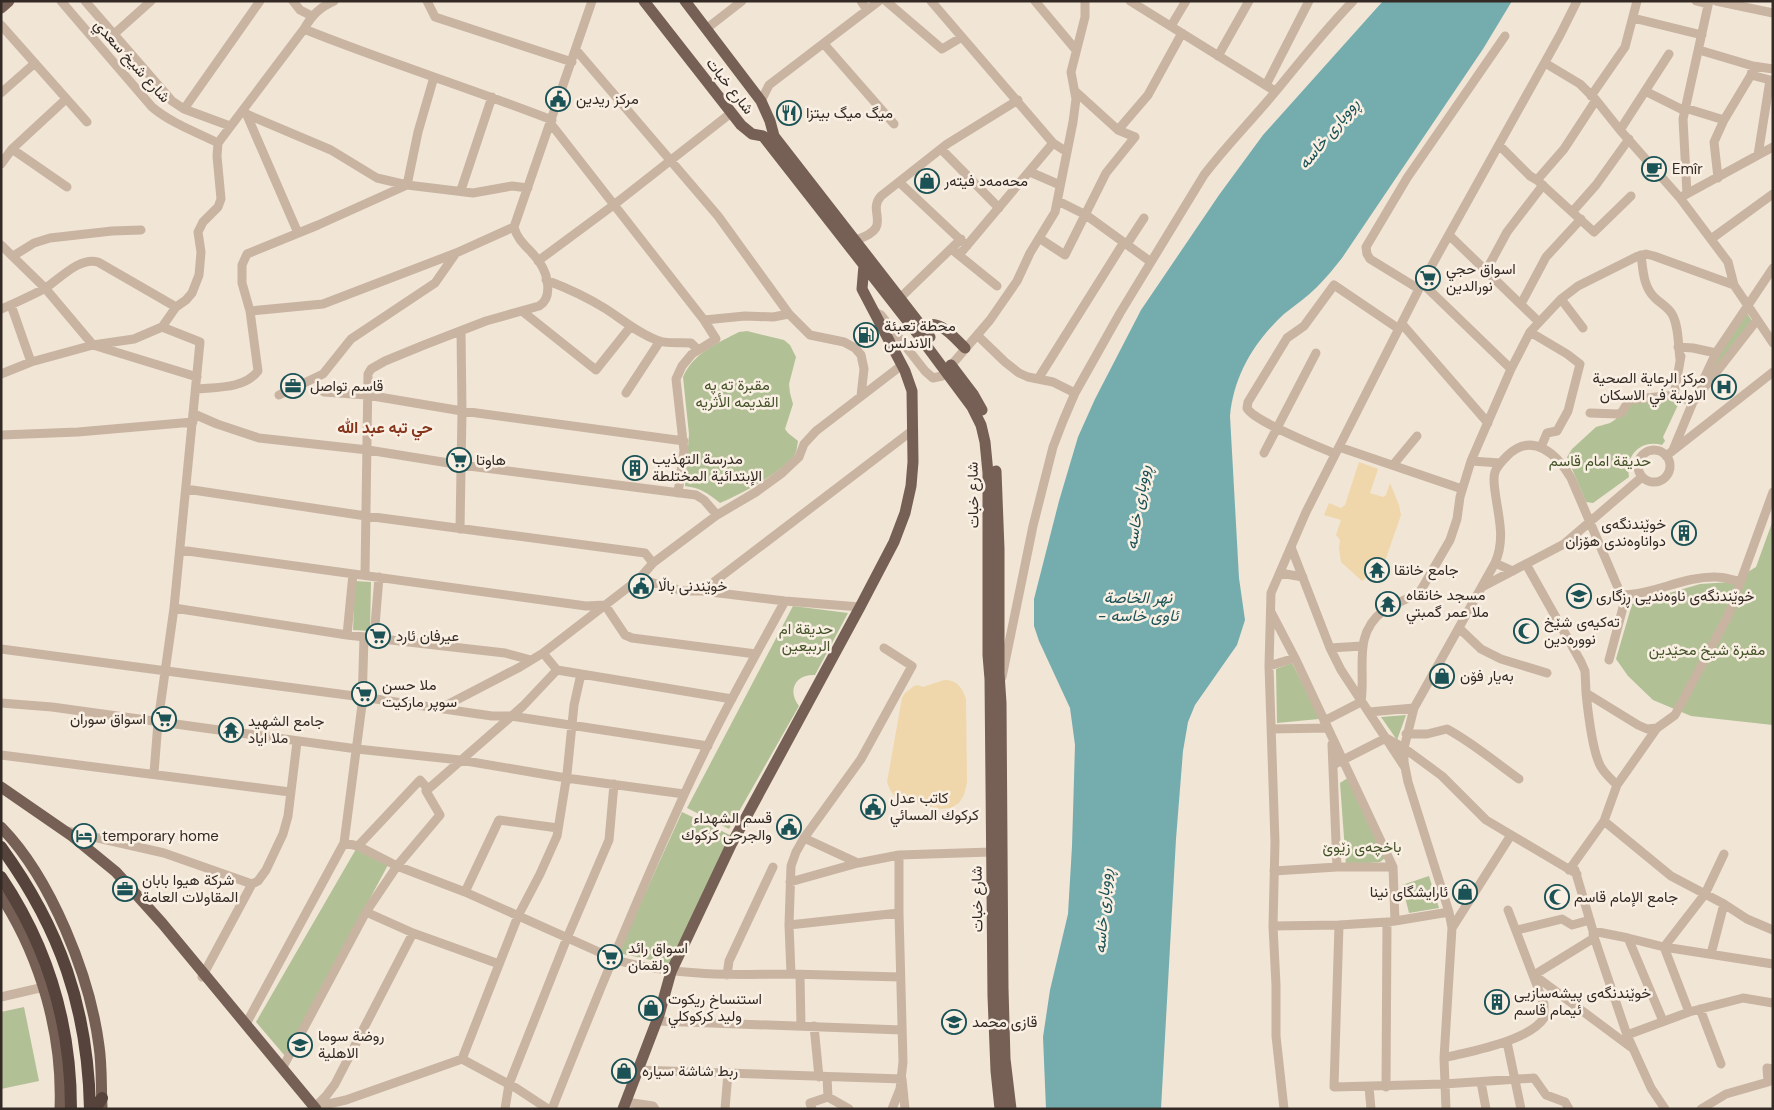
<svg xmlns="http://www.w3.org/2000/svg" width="1774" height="1110" font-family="'DM Sans',Vazirmatn,sans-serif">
  <rect width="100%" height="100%" fill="#f1e5d6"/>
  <path fill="#b2c096" d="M1747,313L1752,321L1706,383L1722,350Z
    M747,331L784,340L790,345L796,357L789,384L790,393L793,404L785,429L788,433L798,441C797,446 797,452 794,456C779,474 741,494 720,503C708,493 700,488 685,486L689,434L683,377C693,353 718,343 739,332Z
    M1631,397L1676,399L1678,405L1663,437L1665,441L1662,445C1640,439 1625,456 1629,477L1593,503L1586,502L1567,457L1572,449L1596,427L1610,423L1616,419L1624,400Z
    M1773,520V725L1691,716L1653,700L1628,676L1616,659L1632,604L1700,584L1731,582L1756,567Z
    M355,581L371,582L370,631L353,630Z
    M793,606L848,613L815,675C795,674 787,691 799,706L729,829L687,808Z
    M1292,663L1320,718L1319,719L1277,723L1276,669Z
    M1406,715L1397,740L1381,717Z
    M1346,779L1349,780L1385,858L1380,862L1346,865L1340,783Z
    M682,812L730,835L670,964L618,953Z
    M356,849L388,865L285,1056L256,1022Z
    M1429,876L1439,908L1409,913L1402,885Z
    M24,1007L39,1081L1,1089V1012Z"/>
  <path fill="#efd7ab" d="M1359,462L1378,469L1370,493L1383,497L1386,495L1390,483L1399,505L1401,515L1384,564L1362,581L1341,562L1339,549L1340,540L1336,535L1341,520L1324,515L1329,503L1341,508L1345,505Z
    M944,680C957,680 962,687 966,699L967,783L964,795L959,803L951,808L938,809L895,797L890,790L887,782L902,698L905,693L914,686L918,685L923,687Z"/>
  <path fill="#75adaf" d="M1383,1H1512L1483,49L1342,258C1334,268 1326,278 1317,287C1307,297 1295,305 1284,314C1254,342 1234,375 1230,416L1239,578L1245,620L1237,645L1195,705L1188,722L1183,751L1176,839L1161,1109H1046L1043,1037L1050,990L1068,914L1072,846L1075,745L1070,708L1039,641L1034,626V599L1059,501L1078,437L1095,399L1141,310L1219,195L1263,135Z"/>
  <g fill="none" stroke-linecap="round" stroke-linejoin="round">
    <path stroke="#c9b4a2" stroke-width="9" d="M61,1L152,107C171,123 196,132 218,143
      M85,1L172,101L184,109L230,126
      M293,1L300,10L312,16
      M427,1L435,17L572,62
      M861,1L867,10
      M886,1L942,49L962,37
      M931,1L1053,143
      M1035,1L1076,50
      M1130,1L1275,91
      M1696,1L1708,4
      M1716,1L1773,13
      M1633,18L1702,35
      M1,25L87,122
      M1171,26L1186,1
      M304,29C386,62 470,88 552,120
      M706,29L742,1
      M113,35L151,1
      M824,44L894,124
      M576,50L718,216L789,314L810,335L844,342L855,348L861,355L864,369L861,396
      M1699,50L1753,66L1773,69
      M1218,56L1249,1
      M1545,63L1580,84L1596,100L1620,130L1680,198L1728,262L1734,285L1773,343
      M1751,75L1770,80
      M1266,85L1309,1
      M1645,91L1685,111
      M1,93L35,63
      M1591,96L1625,47L1637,1
      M1596,100L1564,149L1537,180L1594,232L1631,196
      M761,101L769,85L879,1
      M1685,108L1724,120
      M184,109L260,1
      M246,113L298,233
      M246,114L331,150L377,178L407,185L418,132L434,77
      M551,124L704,320L745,316L773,317L789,314
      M1118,130L1148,95L1182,33
      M1620,130L1669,54
      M1499,145L1530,176L1537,180
      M12,149L67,187
      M941,149L999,208
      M1758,155L1770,80H1773
      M1,164L12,149L66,99
      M1030,172L1060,185
      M1718,178L1714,142L1724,120L1751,75L1753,66
      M899,182L967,246
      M461,190L492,97
      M1687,194L1683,119L1709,1
      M1683,196L1773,147
      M1058,201L1086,215L1151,262
      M1573,211L1596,185L1629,139
      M1449,235L1538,321
      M1039,238L1065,255L1106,173L1135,137L1118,130L1075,91
      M1711,239L1773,194
      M856,240C895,227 866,213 881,196L947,144L1018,100
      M1127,244L1144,218
      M1,245L45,288L93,345L134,339L162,327L176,307L186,300L192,293L199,275L200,264L201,252L198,232L203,222L218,207L221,199L217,156L218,143L304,29C312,15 320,7 334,1
      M955,252L997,286
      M959,255L1053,143L1067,152L1073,122L1076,99L1071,72L1085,17V1
      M1641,255C1643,269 1643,287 1655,298C1660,303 1668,307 1672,314C1679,326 1678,345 1680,359
      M13,256L34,243L50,238L112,231L141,230
      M538,261L615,204L731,113
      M1486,271L1507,232L1543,185
      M546,280C567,288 587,297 606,309C623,320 639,334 659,341C670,344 680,342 691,343L697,349
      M1422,283L1511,369
      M1419,289L1370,259L1367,254L1366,247L1407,178L1505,36
      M900,298L961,239
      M1561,299L1583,328
      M1521,304L1546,257L1581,219
      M11,305L31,362
      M1,309C16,303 30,296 44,289C59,280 78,257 98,262L176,307
      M250,311L323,304L456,253L514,227
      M522,311L596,370L631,326
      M875,312L881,315L925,371L933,378L942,376L990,320L1017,281L1030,253L1055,212L1067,152
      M1402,324L1488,423
      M1530,332L1567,354L1580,364L1568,411L1557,431L1547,433L1541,447
      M977,335L1005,362L1019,373L1028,377L1053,382L1075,393
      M1678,347L1693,348L1716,353
      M1,374L31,362L93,345L197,377
      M1038,379L1124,242
      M196,389C217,387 244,389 258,371L250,311L242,283V265L247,254L318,225L407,185L473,193L512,186L528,188
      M324,392L367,395L462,411L684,441
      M626,393L660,341
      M279,395L323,374L351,339L435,283L456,253
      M1674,395L1681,356
      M1590,413L1618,414L1622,412L1629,400L1674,395L1693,402L1757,320
      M194,414L217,424L259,438L368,450L461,465L696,495L704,500L717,515
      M1,435L78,432L193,422
      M1339,447L1462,489
      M1673,450L1693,402L1716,353L1773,268
      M1638 466a16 16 0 1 1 32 0a16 16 0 1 1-32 0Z
      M1264,453L1316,353
      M1335,454C1320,447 1253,421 1247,408L1248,402L1287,338L1304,326L1334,285L1399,329
      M1666,456L1773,372
      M1471,461L1500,463
      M1393,465L1417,436
      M186,489L366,516L645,553L653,563
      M678,493L684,451L676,379L682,366L692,354L716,339L704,320
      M460,529L462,411L461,331
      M1291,547L1330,648L1341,670L1404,766
      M180,550L586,606L605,605L625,635L632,638L756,654
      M1495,563L1414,708L1404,748L1442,776L1486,820L1577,874
      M1526,564L1581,662L1585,671L1586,693L1638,725L1647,729L1657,728L1617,785L1604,821L1569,870
      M1513,571L1495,563C1506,538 1498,516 1495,491C1494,484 1493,478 1495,472C1497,466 1502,461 1507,456C1532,431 1557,454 1571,478L1625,604
      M1280,573L1303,577
      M365,575L368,374L371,369L385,361L424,345L486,321L539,306C553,298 548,275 540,263C532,250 518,243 514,227L592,1
      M639,579L653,563L717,515L756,492L782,473L799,457L804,444L816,431L902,365
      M1482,587L1564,544L1642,477
      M702,591L785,601L860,607
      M1621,595C1653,595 1684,576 1716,577C1724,577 1732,580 1739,581
      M174,608L347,635L505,653L531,660
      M1271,612L1295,658L1393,867L1395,921L1387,922L1386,1087
      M1459,628L1481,649L1501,659L1547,673
      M347,635L353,574
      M374,638L379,577
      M1330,648L1362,646
      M1,649L362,697L492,716H511L708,746
      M1609,660L1625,600
      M1269,666L1295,658
      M557,670L732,699
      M1002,677L1033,526L1053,447L1063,421L1075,393L1120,313L1204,175C1226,146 1252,120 1276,91C1301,60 1325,30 1353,1
      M1586,693C1588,712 1592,752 1601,767C1605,774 1612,780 1617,785
      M1,703L52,707L357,749L460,760L566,778L684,794
      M441,708L520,667L543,653
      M1369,712L1414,708
      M1324,721L1361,702C1366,669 1352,635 1383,611C1395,602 1410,600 1421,590L1450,540L1457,519L1460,497L1471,461L1511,369L1530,332L1561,299L1578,286L1638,256L1646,254L1654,256L1734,285
      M1657,728L1675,715L1728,616L1773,492
      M1271,729L1328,728
      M1406,734H1427L1447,729C1473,743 1495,762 1519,779
      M1332,744L1337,867
      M1,755L290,792
      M1333,765L1386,738L1404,748V762L1408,782L1449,912L1452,928L1444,1058L1446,1109
      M154,773L158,722L174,608L200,342L162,327
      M1604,821L1671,876L1724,904L1747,919L1773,930
      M67,831L164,853L252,884
      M804,838L858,863
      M344,843L362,705L364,637
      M358,846L420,780L428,789
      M1575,870L1593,931L1628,938L1664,947L1773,964
      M1274,871L1337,867H1393
      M790,882L858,863L899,855L991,852
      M465,892L499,820L558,828
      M366,912L413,933L499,964
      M899,913V855
      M1395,921L1449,912
      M789,925L791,866L796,852L804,838L861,759L912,666L884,648
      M1339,925L1387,922
      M1273,926L1339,925L1334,1087L1444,1084L1534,1078L1546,1095L1565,1102L1569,1109
      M1452,928L1511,835
      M1517,930L1562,919L1572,925L1590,920
      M1593,934L1627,1035L1651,1088L1665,1109
      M1594,938L1534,975L1632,1048
      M1628,938L1663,1021
      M1711,954L1724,904
      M791,974L900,977
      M727,975L729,961L773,867
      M800,975L801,1026
      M202,977L252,884L258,881L266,870L283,834L288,816L297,742
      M1,997L44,987
      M1700,1009L1721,1064
      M1689,1012L1664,947L1705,894L1724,854
      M657,1021L902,1030
      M246,1024L344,843L358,846L397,866L465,892L619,961C676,976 733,975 791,974L789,925L899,913L903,1062L900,1089L892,1109
      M814,1026L819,1077
      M1627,1035L1689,1012L1743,998L1773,1003
      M1507,1042L1521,1109
      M1444,1058C1471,1051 1529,1041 1544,1018V1004L1508,910
      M462,1059L518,916L540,874L557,836L567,774L574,705L581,674
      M283,1067L366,912L397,866L440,815L426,791L523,706L557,670L543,653L639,579L683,591H702L913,430
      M638,1070L902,1079L905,1109
      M827,1077L828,1097
      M1481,1082L1486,1109
      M1369,1087L1371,1109
      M626,1102L653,1106L655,1109
      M315,1107L346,1100L462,1059L516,1088L548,1109
      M315,1107L326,1096L335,1084L413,933
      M505,1109L509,1084L567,938L609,840L614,784
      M552,1109C594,1003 637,898 684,795C714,729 750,665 785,601
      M725,1109L728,1073
      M812,1109L810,1103L828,1097L849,1109
      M1284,1109L1276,1036V985L1273,926L1275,842L1269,666L1271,593L1306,512L1422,283L1560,35L1577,1
      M1701,1109L1726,1094L1768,1082L1767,1068L1773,1069"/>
    <path stroke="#766055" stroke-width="11" d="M644,1L741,125L752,134L763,136L917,333L972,407L981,425L985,442L988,473V655L990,679L993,996L996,1071L1000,1109
      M685,1L761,101L770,121L774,136L930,337
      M1,8L9,1
      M923,328C938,316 954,338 965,348
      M951,365L973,394L982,410
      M996,471L999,549V673L1001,703L1003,988L1005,1059L1011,1109
      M1,787L72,836L116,872L162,923L316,1109
      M1,827C51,878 90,976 99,1046C102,1066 101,1087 102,1107
      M1,896C41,958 63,1035 60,1109
      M623,1109L659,1015L671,972L731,845L860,607L894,542L905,513L911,486L913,462L912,391L905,371L862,289L864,265"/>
    <path stroke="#55433c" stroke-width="12" d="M1,847C60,928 88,1008 90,1109
      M1,877C48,947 71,1025 71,1109
      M95,1109L102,1098"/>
  </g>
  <defs>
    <symbol id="civic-ring" viewBox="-11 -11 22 22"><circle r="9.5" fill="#f9efe3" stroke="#1a5256" stroke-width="1.5"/><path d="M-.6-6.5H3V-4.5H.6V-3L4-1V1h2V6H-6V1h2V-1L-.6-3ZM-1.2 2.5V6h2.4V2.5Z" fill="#1a5256"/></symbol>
    <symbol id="restaurant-ring" viewBox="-11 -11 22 22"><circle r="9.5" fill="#f9efe3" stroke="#1a5256" stroke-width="1.5"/><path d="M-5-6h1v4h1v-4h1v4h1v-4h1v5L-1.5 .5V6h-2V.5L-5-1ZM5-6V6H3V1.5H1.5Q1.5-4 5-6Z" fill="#1a5256"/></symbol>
    <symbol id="cafe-ring" viewBox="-11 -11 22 22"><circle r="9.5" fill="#f9efe3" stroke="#1a5256" stroke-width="1.5"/><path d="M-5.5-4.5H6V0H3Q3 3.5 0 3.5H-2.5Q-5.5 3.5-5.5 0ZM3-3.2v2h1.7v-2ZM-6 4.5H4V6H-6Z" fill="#1a5256"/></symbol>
    <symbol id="shop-ring" viewBox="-11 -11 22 22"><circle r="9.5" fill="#f9efe3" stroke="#1a5256" stroke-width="1.5"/><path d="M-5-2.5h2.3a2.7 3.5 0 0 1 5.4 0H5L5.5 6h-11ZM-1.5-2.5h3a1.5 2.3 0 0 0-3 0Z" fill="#1a5256"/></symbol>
    <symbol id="supermarket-ring" viewBox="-11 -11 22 22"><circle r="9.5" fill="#f9efe3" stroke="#1a5256" stroke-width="1.5"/><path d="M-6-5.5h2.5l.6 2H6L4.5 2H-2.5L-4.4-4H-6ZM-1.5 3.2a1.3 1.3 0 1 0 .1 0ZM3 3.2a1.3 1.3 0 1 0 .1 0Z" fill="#1a5256"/></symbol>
    <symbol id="fuel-ring" viewBox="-11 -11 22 22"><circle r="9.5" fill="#f9efe3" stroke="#1a5256" stroke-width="1.5"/><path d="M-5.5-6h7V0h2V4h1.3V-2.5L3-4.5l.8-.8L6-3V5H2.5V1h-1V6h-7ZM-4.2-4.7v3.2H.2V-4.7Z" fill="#1a5256"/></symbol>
    <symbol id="office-ring" viewBox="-11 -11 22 22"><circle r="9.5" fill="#f9efe3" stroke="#1a5256" stroke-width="1.5"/><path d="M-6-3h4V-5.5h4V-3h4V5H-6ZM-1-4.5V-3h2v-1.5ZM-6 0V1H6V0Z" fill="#1a5256"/></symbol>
    <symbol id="hospital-ring" viewBox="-11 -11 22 22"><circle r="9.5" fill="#f9efe3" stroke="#1a5256" stroke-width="1.5"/><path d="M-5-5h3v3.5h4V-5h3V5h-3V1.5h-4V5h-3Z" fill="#1a5256"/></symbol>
    <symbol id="building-ring" viewBox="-11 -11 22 22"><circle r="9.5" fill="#f9efe3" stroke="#1a5256" stroke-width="1.5"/><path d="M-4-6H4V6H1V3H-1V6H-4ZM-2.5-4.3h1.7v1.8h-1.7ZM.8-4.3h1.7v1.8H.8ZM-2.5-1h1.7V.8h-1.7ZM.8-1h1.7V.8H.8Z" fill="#1a5256"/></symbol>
    <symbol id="temple-ring" viewBox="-11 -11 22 22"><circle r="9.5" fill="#f9efe3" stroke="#1a5256" stroke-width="1.5"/><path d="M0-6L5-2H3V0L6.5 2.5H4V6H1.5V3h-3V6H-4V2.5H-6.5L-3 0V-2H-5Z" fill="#1a5256"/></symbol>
    <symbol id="school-ring" viewBox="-11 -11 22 22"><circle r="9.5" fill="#f9efe3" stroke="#1a5256" stroke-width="1.5"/><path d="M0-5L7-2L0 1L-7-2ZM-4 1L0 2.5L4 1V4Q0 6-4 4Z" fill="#1a5256"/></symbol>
    <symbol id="mosque-ring" viewBox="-11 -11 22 22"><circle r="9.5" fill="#f9efe3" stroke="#1a5256" stroke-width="1.5"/><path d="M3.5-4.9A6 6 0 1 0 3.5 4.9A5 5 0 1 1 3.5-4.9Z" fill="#1a5256"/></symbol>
    <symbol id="hotel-ring" viewBox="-11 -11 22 22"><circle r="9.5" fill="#f9efe3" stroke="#1a5256" stroke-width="1.5"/><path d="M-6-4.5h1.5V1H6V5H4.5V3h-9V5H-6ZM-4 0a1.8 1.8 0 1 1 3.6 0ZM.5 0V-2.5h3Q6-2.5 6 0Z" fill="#1a5256"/></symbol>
  </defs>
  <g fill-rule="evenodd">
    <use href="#civic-ring" x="544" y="85" width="28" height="28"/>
    <use href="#restaurant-ring" x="775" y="99" width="28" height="28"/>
    <use href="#cafe-ring" x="1640" y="155" width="28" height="28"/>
    <use href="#shop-ring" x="913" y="167" width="28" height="28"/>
    <use href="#supermarket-ring" x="1414" y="264" width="28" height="28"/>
    <use href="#fuel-ring" x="852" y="321" width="28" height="28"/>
    <use href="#office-ring" x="279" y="372" width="28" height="28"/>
    <use href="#hospital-ring" x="1710" y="373" width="28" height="28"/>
    <use href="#supermarket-ring" x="445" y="446" width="28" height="28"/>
    <use href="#building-ring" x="621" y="454" width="28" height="28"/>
    <use href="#building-ring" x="1670" y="519" width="28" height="28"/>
    <use href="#temple-ring" x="1363" y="556" width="28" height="28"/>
    <use href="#civic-ring" x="627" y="572" width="28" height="28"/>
    <use href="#school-ring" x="1565" y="582" width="28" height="28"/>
    <use href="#temple-ring" x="1374" y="590" width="28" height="28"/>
    <use href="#mosque-ring" x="1512" y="617" width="28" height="28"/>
    <use href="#supermarket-ring" x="364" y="622" width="28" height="28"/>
    <use href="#shop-ring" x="1428" y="662" width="28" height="28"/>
    <use href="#supermarket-ring" x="350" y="680" width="28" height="28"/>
    <use href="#supermarket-ring" x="150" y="705" width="28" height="28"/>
    <use href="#temple-ring" x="217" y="716" width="28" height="28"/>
    <use href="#civic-ring" x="859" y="793" width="28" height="28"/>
    <use href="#civic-ring" x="775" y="813" width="28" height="28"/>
    <use href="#hotel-ring" x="70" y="822" width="28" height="28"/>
    <use href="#office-ring" x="111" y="875" width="28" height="28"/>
    <use href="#shop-ring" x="1451" y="878" width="28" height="28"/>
    <use href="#mosque-ring" x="1543" y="883" width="28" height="28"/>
    <use href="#supermarket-ring" x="596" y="943" width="28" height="28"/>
    <use href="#building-ring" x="1483" y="988" width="28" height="28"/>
    <use href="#shop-ring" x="637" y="994" width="28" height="28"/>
    <use href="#school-ring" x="940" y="1008" width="28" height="28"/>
    <use href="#school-ring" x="286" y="1031" width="28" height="28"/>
    <use href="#shop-ring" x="610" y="1057" width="28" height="28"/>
  </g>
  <g text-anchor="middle" stroke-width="5" stroke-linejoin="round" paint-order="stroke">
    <g font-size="15" fill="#342a25" stroke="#f9efe3">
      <text transform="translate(132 61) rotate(48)" y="5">شارع شيخ سعدي</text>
      <text transform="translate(730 86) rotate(52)" y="5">شارع خبات</text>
      <text transform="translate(973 495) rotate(-91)" y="5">شارع خبات</text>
      <text transform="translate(977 899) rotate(-91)" y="5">شارع خبات</text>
    </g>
    <g font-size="15" fill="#342a25" stroke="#f9efe3" text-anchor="start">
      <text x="576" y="104">مركز ريدين</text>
      <text x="806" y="118">ميگ ميگ بيتزا</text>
      <text x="1672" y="174">Emîr</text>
      <text x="944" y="186">محەمەد فیتەر</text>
      <text x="1446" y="274">اسواق حجي<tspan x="1446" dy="17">نورالدين</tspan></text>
      <text x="884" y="331">محطة تعبئة<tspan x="884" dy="17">الاندلس</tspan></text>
      <text x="1706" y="383" text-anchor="end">مركز الرعاية الصحية<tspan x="1706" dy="17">الاولية في الاسكان</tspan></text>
      <text x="310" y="391">قاسم تواصل</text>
      <text x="652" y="464">مدرسة التهذيب<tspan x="652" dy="17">الإبتدائية المختلطة</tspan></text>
      <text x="476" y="465">هاوتا</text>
      <text x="1666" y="529" text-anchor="end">خوێندنگەی<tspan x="1666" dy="17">دواناوەندی هۆزان</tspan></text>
      <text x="1394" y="575">جامع خانقا</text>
      <text x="658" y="591">خوێندنی باڵا</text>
      <text x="1406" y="600">مسجد خانقاه<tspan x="1406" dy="17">ملا عمر گمبتي</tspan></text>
      <text x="1596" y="601">خوێندنگەی ناوەندیی ڕزگاری</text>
      <text x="1544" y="627">تەکیەی شێخ<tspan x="1544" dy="17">نوورەدین</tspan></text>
      <text x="396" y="641">عیرفان ئارد</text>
      <text x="1460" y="681">بەیار فۆن</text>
      <text x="382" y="690">ملا حسن<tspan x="382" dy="17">سوپر ماركيت</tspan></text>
      <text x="146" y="724" text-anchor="end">اسواق سوران</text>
      <text x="248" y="726">جامع الشهيد<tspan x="248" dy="17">ملا اياد</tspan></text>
      <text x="890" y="803">كاتب عدل<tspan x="890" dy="17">كركوك المسائي</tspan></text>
      <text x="772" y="823" text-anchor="end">قسم الشهداء<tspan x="772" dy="17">والجرحى كركوك</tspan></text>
      <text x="102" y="841">temporary home</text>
      <text x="142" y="885">شركة هيوا بابان<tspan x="142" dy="17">المقاولات العامة</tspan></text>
      <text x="1448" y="897" text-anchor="end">ئارایشگای نینا</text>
      <text x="1574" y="902">جامع الإمام قاسم</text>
      <text x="628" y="953">اسواق رائد<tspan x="628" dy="17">ولقمان</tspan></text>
      <text x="1514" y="998">خوێندنگەی پیشەسازیی<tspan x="1514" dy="17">ئیمام قاسم</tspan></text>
      <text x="668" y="1004">استنساخ ريكوت<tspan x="668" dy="17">وليد كركوكلي</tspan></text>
      <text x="972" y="1027">قازی محمد</text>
      <text x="318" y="1041">روضة سوما<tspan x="318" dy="17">الاهلية</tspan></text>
      <text x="642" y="1076">ربط شاشة سياره</text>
    </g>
    <g font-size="15" fill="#435228" stroke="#f9efe3">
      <text x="737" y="390">مقبرة ته په<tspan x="737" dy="17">القديمه الأثريه</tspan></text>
      <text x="1600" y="466">حديقة امام قاسم</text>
      <text x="806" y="634">حديقة ام<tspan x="806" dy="17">الربيعين</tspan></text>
      <text x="1707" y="655">مقبرة شيخ محێدین</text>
      <text x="1362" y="852">باخچەی زێوێ</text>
    </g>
    <g font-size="16" font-style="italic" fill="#1a5256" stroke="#f9efe3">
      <text transform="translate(1328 133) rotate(-51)" y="6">ڕووباری خاسە</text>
      <text transform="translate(1137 507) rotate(-81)" y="6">ڕووباری خاسە</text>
      <text x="1138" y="603">نهر الخاصة<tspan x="1138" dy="18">- ئاوی خاسە</tspan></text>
      <text transform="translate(1102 911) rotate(-86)" y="6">ڕووباری خاسە</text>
    </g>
    <g font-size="16" font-weight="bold" fill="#85351c" stroke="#f9efe3">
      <text x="385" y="433">حي تبه عبد الله</text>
    </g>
  </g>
  <rect width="1774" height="1110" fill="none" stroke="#342a25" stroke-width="5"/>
</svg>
